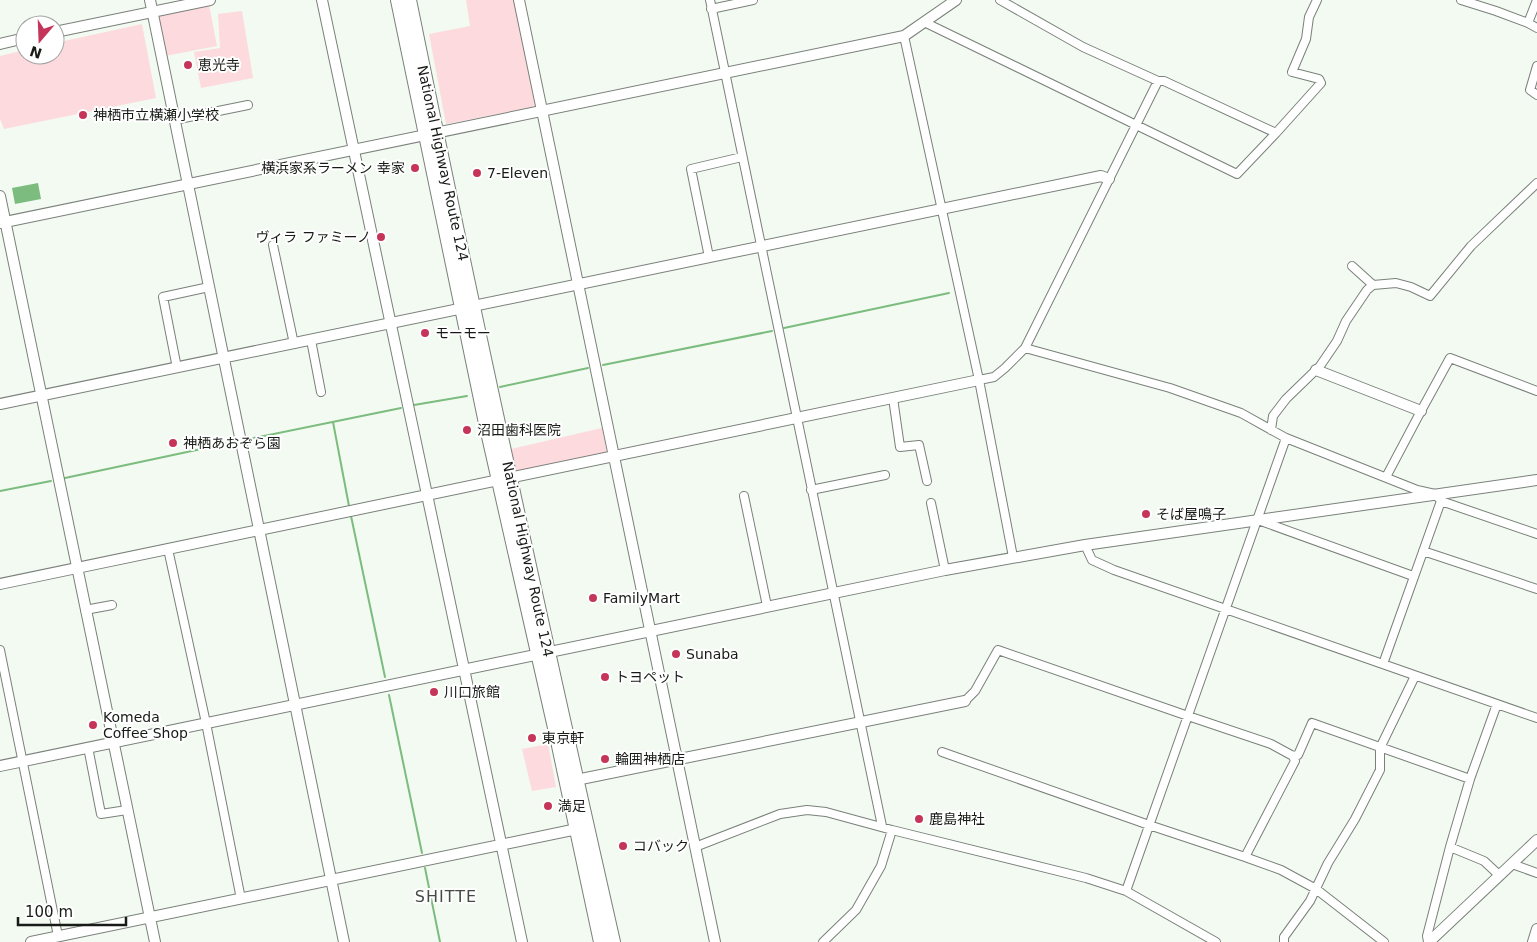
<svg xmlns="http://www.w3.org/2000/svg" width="1537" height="942" font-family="'DejaVu Sans','Noto Sans JP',sans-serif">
  <rect width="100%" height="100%" fill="#f2faf2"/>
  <path fill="#fddadd" d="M466,0H515L535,107L446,124L429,34L470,26Z
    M209,5L217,46L165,56L157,19L160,16Z
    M242,11L253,78L201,88L194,52L220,48L218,14Z
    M142,24L156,98L4,129L0,119V56L25,50V55H55V43Z
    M602,428L607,453L517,473L511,449Z
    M548,744L556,787L532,791L522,749Z"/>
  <path fill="#7cbc7e" d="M38,183L41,199L15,204L12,188Z"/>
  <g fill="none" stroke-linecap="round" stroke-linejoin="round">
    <path stroke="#7cbc7e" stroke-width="2" d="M784,328L949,293
      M603,365L772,331
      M500,387L588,368
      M414,405L467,396
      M333,422L349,506
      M249,439L401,408
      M65,478L234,442
      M0,491L51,481
      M351,516L385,677
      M389,695L422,853
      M425,868L440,942"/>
    <defs>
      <path id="minor" d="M710,0L882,826
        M1461,0L1496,11L1528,23
        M1537,0L1528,23L1537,28
        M711,9L753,0
        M924,22L1237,174L1276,133L1164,81H1158
        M904,36L979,380L1013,557
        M1537,66L1530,90L1537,95
        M174,120L248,105
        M1276,133L1321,83L1319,79L1292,72L1306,39L1309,17L1317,0
        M273,245L294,344
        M709,257L691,169L742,157
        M1352,266L1373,285
        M311,340L321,392
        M1025,348L1170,388L1241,413L1286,438L1417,490L1435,494L1441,501L1537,534
        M177,368L163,297L209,287
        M979,380L994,377L1005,368L1025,348L1158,81L1083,47L1000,0
        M893,398L900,447L919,445L927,481
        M1271,430L1273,416L1286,399L1320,366L1337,341L1346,321L1367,290L1373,285L1396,283L1411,287L1430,296L1471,246L1537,183
        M1386,477L1421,411L1450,358L1537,391
        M811,490L885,475
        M744,496L767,606
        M931,503L945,570
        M1258,520L1413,576
        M1085,545L1092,560L1114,570L1537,718
        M168,549L206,723L241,899
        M1423,551L1537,589
        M85,610L112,605
        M0,650L58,936
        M1383,664L1441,501
        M965,701L975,691L998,650L1188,716L1271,744L1293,756L1295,761L1245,857
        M88,747L101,814L127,810
        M942,752L1149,825L1245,857L1281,870L1316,889L1384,942
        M1293,756L1298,755L1312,723L1470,779
        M695,847L780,814L807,810L826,812L892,830L1086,878L1126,891L1216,942
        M1450,847L1484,861L1499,875
        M1512,864L1537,873
        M1126,891L1286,438
        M823,942L856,910L881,866L892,830
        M1284,942V937L1310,901L1328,863L1355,819L1380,770V748L1415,676
        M1428,942L1427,936L1450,847L1470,779L1497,704"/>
      <path id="tertiary" d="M150,0L344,942
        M322,0L522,942
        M519,0L715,942
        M55,32L210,0
        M0,44L25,38
        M0,196L155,942
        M0,223L904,36L956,0
        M1316,370L1421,411
        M0,404L1101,176L1109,179
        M0,584L979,380
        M0,766L945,570L1085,545L1537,480
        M576,780L965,701
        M31,942L577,829
        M1429,942L1537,840
        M1533,942L1537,929"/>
      <path id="trunk" d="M398,0L486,423L558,741L601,942
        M409,0C473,315 542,629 613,942"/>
    </defs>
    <use href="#minor" stroke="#7a807a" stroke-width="10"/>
    <use href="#tertiary" stroke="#7a807a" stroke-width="12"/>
    <use href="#trunk" stroke="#7a807a" stroke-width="16"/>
    <use href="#minor" stroke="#fff" stroke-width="8"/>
    <use href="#tertiary" stroke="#fff" stroke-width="10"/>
    <use href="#trunk" stroke="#fff" stroke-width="14"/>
  </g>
  <g fill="#c43559" stroke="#fff" stroke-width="2">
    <circle cx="188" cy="65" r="5"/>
    <circle cx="83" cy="115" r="5"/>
    <circle cx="415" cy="168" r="5"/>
    <circle cx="477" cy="173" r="5"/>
    <circle cx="381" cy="237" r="5"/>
    <circle cx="425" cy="333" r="5"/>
    <circle cx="467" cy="430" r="5"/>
    <circle cx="173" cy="443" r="5"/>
    <circle cx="1146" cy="514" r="5"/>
    <circle cx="593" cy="598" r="5"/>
    <circle cx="676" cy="654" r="5"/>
    <circle cx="605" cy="677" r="5"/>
    <circle cx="434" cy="692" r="5"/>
    <circle cx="93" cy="725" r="5"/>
    <circle cx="532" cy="738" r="5"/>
    <circle cx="605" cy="759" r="5"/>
    <circle cx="548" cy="806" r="5"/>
    <circle cx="919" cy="819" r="5"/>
    <circle cx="623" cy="846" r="5"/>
  </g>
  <g text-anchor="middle" stroke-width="4" stroke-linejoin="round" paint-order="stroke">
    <g font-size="14" fill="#171a17" stroke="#fff" text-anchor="start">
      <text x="198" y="70">恵光寺</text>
      <text x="93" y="120">神栖市立横瀬小学校</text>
      <text x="405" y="173" text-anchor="end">横浜家系ラーメン 幸家</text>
      <text x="487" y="178">7-Eleven</text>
      <text x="371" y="242" text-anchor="end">ヴィラ ファミーノ</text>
      <text x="435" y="338">モーモー</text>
      <text x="477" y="435">沼田歯科医院</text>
      <text x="183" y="448">神栖あおぞら園</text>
      <text x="1156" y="519">そば屋鳴子</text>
      <text x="603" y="603">FamilyMart</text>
      <text x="686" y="659">Sunaba</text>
      <text x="615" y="682">トヨペット</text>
      <text x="444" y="697">川口旅館</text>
      <text x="103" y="722">Komeda<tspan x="103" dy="16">Coffee Shop</tspan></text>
      <text x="542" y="743">東京軒</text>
      <text x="615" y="764">輪囲神栖店</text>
      <text x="558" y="811">満足</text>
      <text x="929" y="824">鹿島神社</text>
      <text x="633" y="851">コバック</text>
    </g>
    <g font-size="14" fill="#171a17" stroke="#fff">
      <text transform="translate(443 163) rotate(78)" y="5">National Highway Route 124</text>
      <text transform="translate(528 559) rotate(78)" y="5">National Highway Route 124</text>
    </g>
    <g font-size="16" letter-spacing="1" fill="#444a44" stroke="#fff">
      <text x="446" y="902">SHITTE</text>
    </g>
  </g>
  <g transform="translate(40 40) rotate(199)"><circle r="24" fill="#ffffff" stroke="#a2a3a2"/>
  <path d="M0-4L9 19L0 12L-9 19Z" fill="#c43559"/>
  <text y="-8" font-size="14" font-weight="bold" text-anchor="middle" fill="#171a17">N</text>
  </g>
  <path d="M18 917v8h108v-8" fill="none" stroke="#171a17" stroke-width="2.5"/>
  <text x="25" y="917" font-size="15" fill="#171a17" stroke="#ffffff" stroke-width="4" paint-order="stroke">100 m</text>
</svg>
